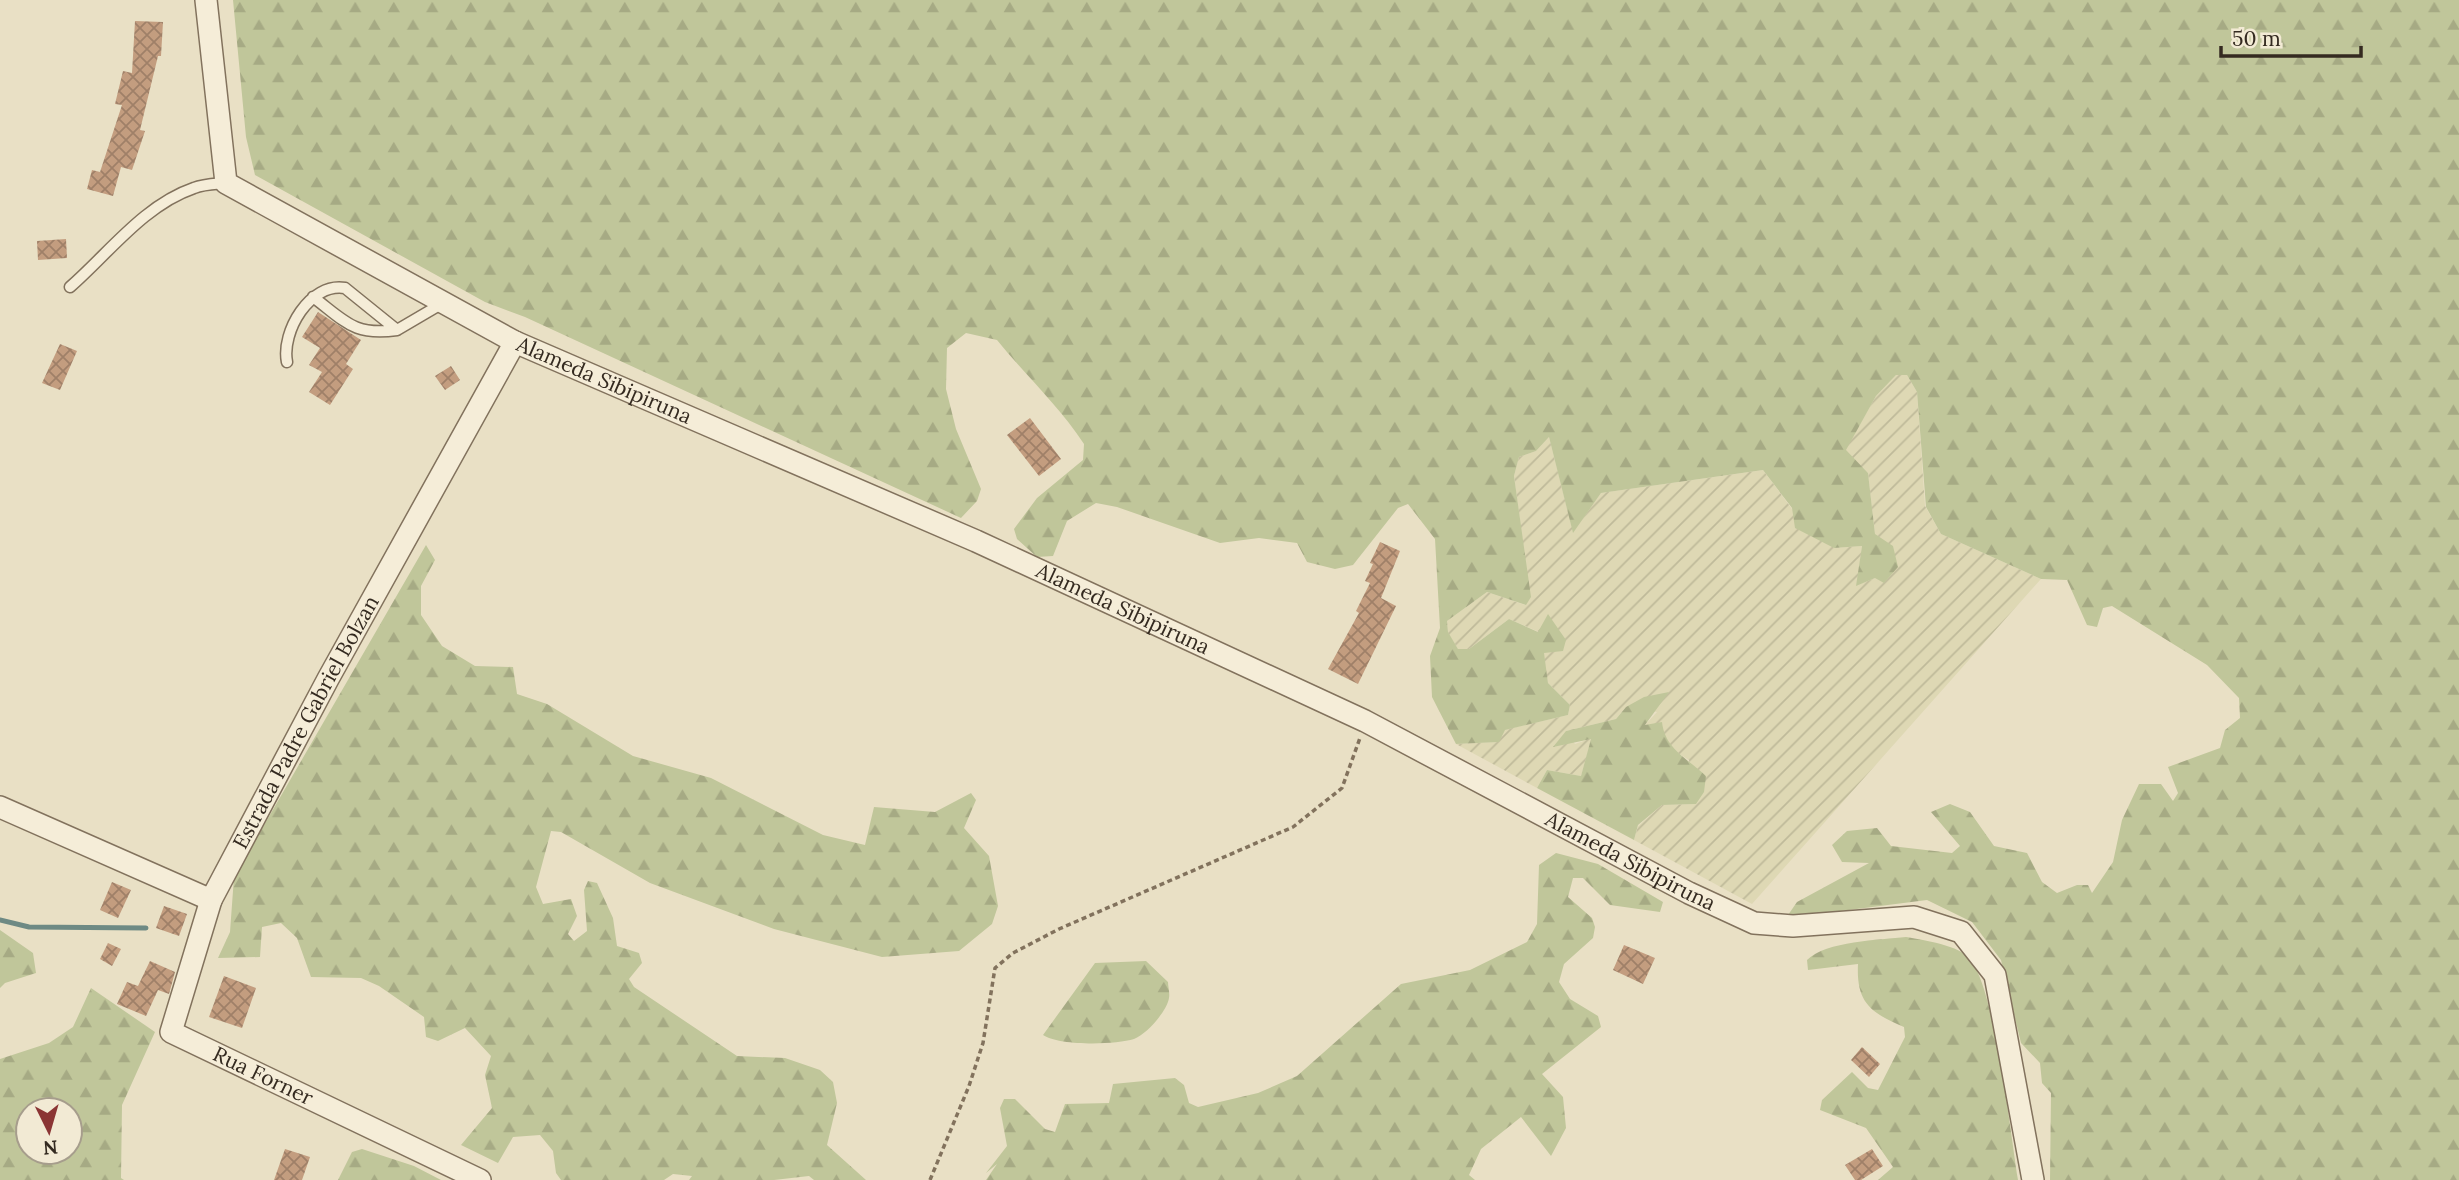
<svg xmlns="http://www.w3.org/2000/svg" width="2459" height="1180" font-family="Lora,serif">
  <defs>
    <pattern id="farmland-furrows" width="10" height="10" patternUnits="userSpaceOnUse" patternTransform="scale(1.75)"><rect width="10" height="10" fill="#ded8b4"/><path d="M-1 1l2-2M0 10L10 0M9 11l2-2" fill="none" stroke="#bfba9a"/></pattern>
    <pattern id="forest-firs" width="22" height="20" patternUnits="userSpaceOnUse" patternTransform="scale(1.75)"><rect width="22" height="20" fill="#c0c69a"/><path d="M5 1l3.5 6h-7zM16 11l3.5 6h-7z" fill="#a6aa84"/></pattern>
    <pattern id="building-cross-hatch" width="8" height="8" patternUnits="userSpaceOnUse" patternTransform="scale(1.75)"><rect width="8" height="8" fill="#c39d7f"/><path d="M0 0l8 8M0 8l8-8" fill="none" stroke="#9f8068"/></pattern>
  </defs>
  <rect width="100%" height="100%" fill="#e9e0c5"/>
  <path fill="url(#farmland-furrows)" d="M1896,375H1907L1917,392L1925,506L1941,534L2041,579L1752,904L1634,840L1638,826L1662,805L1696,804L1689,760L1673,750L1664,736L1644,726L1657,712L1626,707L1616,719L1566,731L1575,744L1592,738L1581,776L1547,770L1537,788L1456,744L1498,742L1504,730L1568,715L1570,705L1548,683L1539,632L1509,619L1469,649H1458L1448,633L1447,621L1487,592L1525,605L1530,597L1514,476L1519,457L1536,451L1549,437L1573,532L1601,493L1763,470L1792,509L1834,548L1862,546L1857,585L1875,578V534L1868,473L1845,450L1876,396Z"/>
  <path fill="url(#forest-firs)" fill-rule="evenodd" d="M233,0H2459V1180H2050L2051,1093L2042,1083L2040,1063L2021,1043L2001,960L1972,922L1927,900L1786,918L1797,902L1869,863L1842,862L1832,845L1847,831L1877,828L1891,846L1952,853L1960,846L1931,812L1950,804L1970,812L1994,846L2027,853L2042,882L2057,893L2077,885H2088L2092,893L2113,862L2122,820L2139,784H2161L2173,801L2178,793L2168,767L2220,748L2225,730L2240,718L2239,698L2207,665L2112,606L2103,608L2097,627L2087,625L2067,580L2041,579L1941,534L1926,507L1917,392L1907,375H1896L1876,396L1846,450L1868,473L1875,534L1893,546L1898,567L1884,583L1875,578L1856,586L1862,546L1834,548L1795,528L1792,508L1763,470L1601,493L1573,533L1549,437L1536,451L1519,457L1514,476L1531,597L1526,605L1487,592L1447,621L1448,632L1458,649H1469L1509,619L1538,632L1548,614L1566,640L1563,651L1544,653L1548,683L1570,705L1568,715L1505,730L1499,742L1456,744L1432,697L1430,656L1440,628L1435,539L1408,504L1398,508L1353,565L1335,569L1307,562L1297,543L1259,538L1220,543L1117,507L1096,503L1067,521L1053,556L1037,557L1017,539L1014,529L1037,498L1083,460L1084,444C1059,406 1026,376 997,340L966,333L947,348L946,389L956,429L981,489L977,501L961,518L525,317L485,302L255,175L246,137Z
    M426,545L435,560L421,586V615L442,646L475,666L513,667L517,694L547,704L633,756L711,778L823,835L865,845L874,807L935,812L971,793L976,800L964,828L989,856L998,906L992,924L959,951L882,957L774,929L650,883L561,832L551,831L536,887L543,904L571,899L577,916L568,934L574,941L587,931L584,890L588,881L597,883L613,918L617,946L639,953L642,963L629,979L634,987L737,1056L785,1058L820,1070L833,1082L837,1103L827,1145L866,1180H814L809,1176L774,1180H689L692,1176L673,1174L664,1180H561L556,1173L553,1151L540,1135L513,1137L498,1163L461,1145L492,1108L485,1075L491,1056L465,1028L438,1041L426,1037L424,1017L379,986L361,978L311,977L297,938L281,923L262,927L260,957L218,958L230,932L234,877Z
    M1669,692L1645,725L1662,722C1665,749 1687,758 1706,776L1704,792L1696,804L1662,805L1638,825L1634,840L1537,788L1547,770L1581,776L1591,739L1553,747L1566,731L1616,719L1626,707L1644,697Z
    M1556,853L1598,864L1663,902L1660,912L1610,905L1583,878H1573L1568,897L1592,918L1595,927L1593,938L1564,964L1559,982L1570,999L1598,1016L1601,1027L1542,1074L1563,1097L1566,1128L1551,1156L1521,1117L1481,1149L1469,1175L1475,1180H986L997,1164L986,1173L1007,1146L1000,1108L1004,1099H1015L1045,1129L1055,1132L1065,1104L1109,1103L1113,1084L1175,1078L1184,1085L1189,1103L1198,1107L1258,1093L1297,1076L1401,984L1470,970L1527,942L1537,924L1539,865Z
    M0,930L33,953L36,973L5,983L0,988Z
    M1906,937C1923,940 1960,945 1971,960C1996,995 2010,1131 2018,1180H1878L1893,1167L1866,1128L1820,1110L1822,1100L1852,1072L1868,1088L1878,1090L1905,1037L1904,1027C1871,1013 1856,1003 1858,964L1808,970L1807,960C1826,941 1880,940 1906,937Z
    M1146,961L1168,982C1168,986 1170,993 1169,998C1167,1011 1147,1034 1134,1039C1115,1045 1059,1046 1043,1035L1095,963Z
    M91,988L155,1032L122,1105L121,1178L124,1180H0V1059L49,1043L73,1027ZM28,1110H70V1152H28Z
    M362,1149L414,1166L441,1180H338L352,1152Z"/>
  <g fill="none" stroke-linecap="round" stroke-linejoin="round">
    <path stroke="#6e8a84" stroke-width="5" d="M0,920L29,927L146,928"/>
  </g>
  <path fill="url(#building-cross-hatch)" d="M135,21L163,22L161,56H158L140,130L145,131L132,170L121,167L113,196L87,189L92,170L100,172L122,105L115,104L123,71L132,73Z
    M66,239L67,258L38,260L37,241Z
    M318,312L361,340L346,364L353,369L330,405L309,392L322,372L309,365L320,348L302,337Z
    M60,344L77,351L60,390L42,383Z
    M451,366L460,380L445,390L435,376Z
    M1030,418L1061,459L1039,476L1007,435Z
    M1380,542L1400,551L1381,598L1396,606L1358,684L1328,669L1359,613L1356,611L1370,583L1365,581L1373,564L1370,563Z
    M112,882L131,890L118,918L100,910Z
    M164,906L187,914L179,936L156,928Z
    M108,943L121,949L112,966L100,959Z
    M1624,945L1655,958L1643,984L1613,970Z
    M150,961L175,972L169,994L158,990L146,1016L117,1004L127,982L138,986Z
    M224,976L256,988L242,1028L209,1017Z
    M1862,1047L1880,1064L1869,1077L1851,1060Z
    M285,1149L310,1157L302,1180H274Z
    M1872,1149L1883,1166L1861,1180H1855L1845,1165Z"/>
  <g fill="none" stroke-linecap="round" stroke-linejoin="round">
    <defs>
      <path id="service" d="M70,287C108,254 144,205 194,188C204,184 216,184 226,183
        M313,297C346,322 354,336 397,330
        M287,362C281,332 310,282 345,288L397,330L443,303"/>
      <g id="minor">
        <path id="s1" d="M206,0L226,183L515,342L976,541L1365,721L1689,893L1754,923L1793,926L1914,917L1961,932L1995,975L2033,1180"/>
        <path id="s2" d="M0,807L211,900L328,679L515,342"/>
        <path id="s3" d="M211,900L171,1032L480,1180"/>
      </g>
    </defs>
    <use href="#service" stroke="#82725d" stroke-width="13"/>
    <use href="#minor" stroke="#82725d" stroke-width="24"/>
    <path stroke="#82725d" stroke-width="3.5" stroke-dasharray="5 3.5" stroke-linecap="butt" d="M930,1180L969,1086L983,1043L995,968L1013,953L1059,929L1293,827L1342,788L1360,738"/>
    <use href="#service" stroke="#f5edd8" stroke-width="10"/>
    <use href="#minor" stroke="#f5edd8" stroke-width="21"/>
  </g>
  <g text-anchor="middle" stroke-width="7" stroke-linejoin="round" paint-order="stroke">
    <g font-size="21" fill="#342a20" stroke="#f2ead4">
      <text dy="7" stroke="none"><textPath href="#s1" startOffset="611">Alameda Sibipiruna</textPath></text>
      <text dy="7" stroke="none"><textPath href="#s1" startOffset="1178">Alameda Sibipiruna</textPath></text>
      <text dy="7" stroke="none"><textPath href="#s2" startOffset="432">Estrada Padre Gabriel Bolzan</textPath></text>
      <text dy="7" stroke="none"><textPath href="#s1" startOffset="1745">Alameda Sibipiruna</textPath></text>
      <text dy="7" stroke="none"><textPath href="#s3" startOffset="240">Rua Forner</textPath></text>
    </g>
  </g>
  <g transform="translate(49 1131) rotate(175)"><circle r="33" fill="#f2ead4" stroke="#a69d8c" stroke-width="2"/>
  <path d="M0-5L12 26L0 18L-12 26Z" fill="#8b3534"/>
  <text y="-10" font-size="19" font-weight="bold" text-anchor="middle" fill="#342a20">N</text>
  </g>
  <path d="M2221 46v10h140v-10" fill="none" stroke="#342a20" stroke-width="3.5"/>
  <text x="2232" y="46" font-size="21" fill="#342a20" stroke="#f2ead4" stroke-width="5" paint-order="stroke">50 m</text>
</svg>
